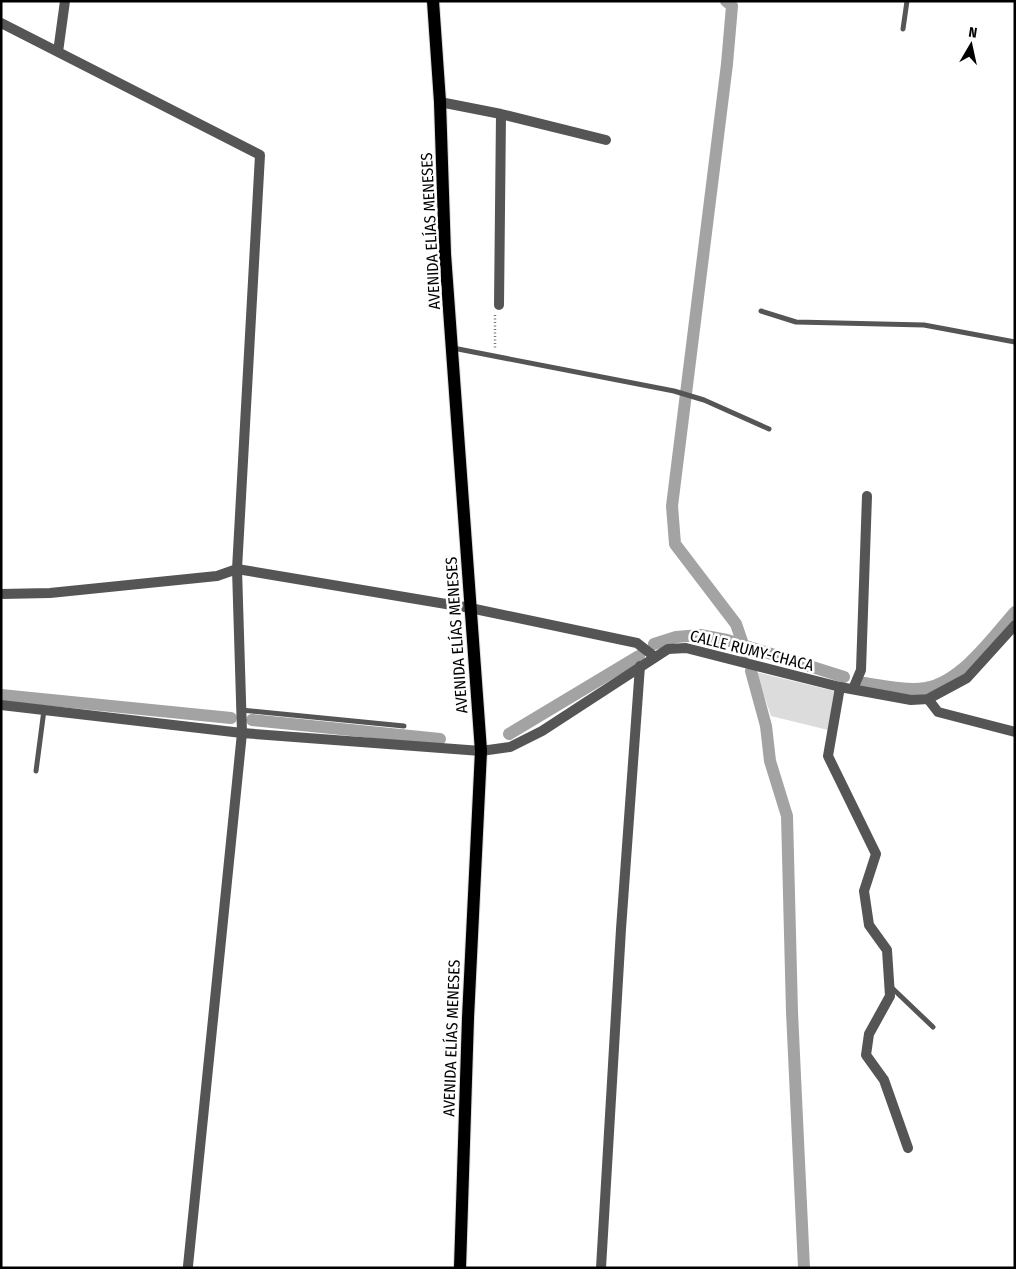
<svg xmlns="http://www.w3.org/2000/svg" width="1016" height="1269" font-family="'Fira Sans Condensed',sans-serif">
  <rect width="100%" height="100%" fill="#fff"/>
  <path fill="#dcdcdc" d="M756,672L834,691L828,730L771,716Z"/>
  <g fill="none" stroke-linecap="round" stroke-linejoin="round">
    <path stroke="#a3a3a3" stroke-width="12" d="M726,1L732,6L727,64L672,506L675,544L736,624L746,653
      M654,644L676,637L700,635L727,640L844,677
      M751,671L766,726L770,761L787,816L792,1012L804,1268
      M864,683C884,686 906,691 926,688C962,681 992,638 1015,612
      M1,695L231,718
      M252,720L440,739
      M509,734L639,656"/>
    <defs>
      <path id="primary" d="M433,1L440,102L445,254L481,751L468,1018L460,1268"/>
    </defs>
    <use href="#primary" stroke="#dbdbdb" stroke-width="14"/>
    <path stroke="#777" stroke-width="2.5" stroke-dasharray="1 2.5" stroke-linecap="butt" d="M495,315V349"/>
    <path stroke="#555" stroke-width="5" d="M903,29L907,1
      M761,311L796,322L924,325L1015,342
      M453,348L674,391L704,400L769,429
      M241,710L404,726
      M36,771L44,710
      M890,986L933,1027"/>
    <path stroke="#555" stroke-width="10" d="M1,23L260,155L237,569L242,733L188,1266
      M58,52L65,1
      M440,102L501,114L606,140
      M499,305L501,114
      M1,594L50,593L217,576L237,569L470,608L637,643L655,657
      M840,687L828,756L876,854L864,891L869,925L887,950L890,996L869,1034L866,1055L884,1080L908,1148
      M853,689L861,670L867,496
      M928,699L938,712L1015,732
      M601,1268L621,929L640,666"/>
    <path stroke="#555" stroke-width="10" d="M1,705L242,733L481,751L510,747L542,731L668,649L686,648L840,687L911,700L928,699L967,678L1015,625"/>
    <use href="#primary" stroke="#000" stroke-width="12"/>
  </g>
  <g text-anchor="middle" stroke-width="5" stroke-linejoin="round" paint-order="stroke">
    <g font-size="16" fill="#000" stroke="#fff">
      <text transform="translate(430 231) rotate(-93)" y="6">AVENIDA ELÍAS MENESES</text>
      <text transform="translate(456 635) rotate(-94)" y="6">AVENIDA ELÍAS MENESES</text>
      <text transform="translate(752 650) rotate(14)" y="6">CALLE RUMY-CHACA</text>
      <text transform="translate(451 1038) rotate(-88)" y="6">AVENIDA ELÍAS MENESES</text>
    </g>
  </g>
  <rect width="1016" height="1269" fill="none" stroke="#000000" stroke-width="5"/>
  <g transform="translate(971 45) rotate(9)" stroke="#ffffff" stroke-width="4" paint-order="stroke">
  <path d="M0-4L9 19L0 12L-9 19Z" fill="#000000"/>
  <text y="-8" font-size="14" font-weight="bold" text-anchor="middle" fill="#000000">N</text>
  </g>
</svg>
